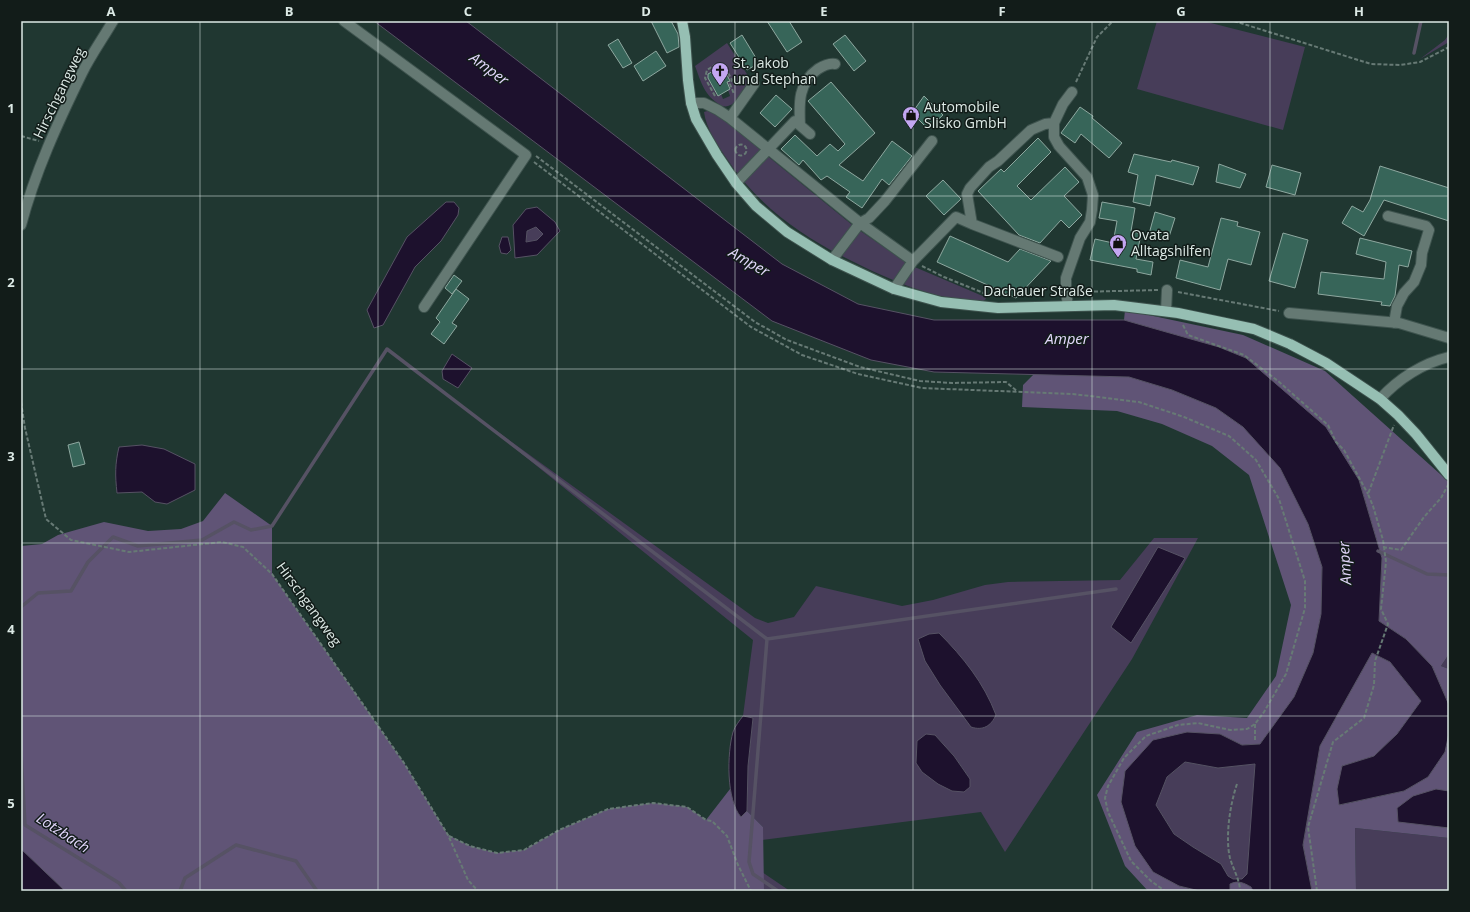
<svg xmlns="http://www.w3.org/2000/svg" width="1470" height="912" font-family="'Open Sans',sans-serif">
  <rect width="100%" height="100%" fill="#203731"/>
  <path fill="#473d59" fill-rule="evenodd" d="M1157,21H1203L1305,47L1283,130L1137,89Z
    M1449,34V42L1420,59L1445,40Z
    M727,43L752,82C746,89 738,103 728,106C725,107 722,106 720,105C704,95 701,82 695,66ZM717,69L721,71L730,80L727,82L730,89L728,90L730,96L723,99L721,94L717,96L708,78V74Z
    M707,111H711L728,121L765,154L856,228L910,265L985,297L986,299L983,301C969,299 954,299 940,296C913,289 889,279 864,267C809,241 761,210 727,159C718,145 706,129 704,112Z
    M536,227L544,234L537,240L526,242L527,231Z
    M465,408L755,618L768,623L794,617L816,586L902,606L933,600L985,585L1008,582L1120,580L1154,538H1198L1132,659L1005,852L981,812L762,840L763,827L747,811L748,766L753,718L743,716L753,640ZM935,735L954,756L970,779V787Z
    M1449,654V669L1441,666Z
    M1185,762L1218,768L1255,764L1247,874L1242,879H1233L1228,876L1221,864L1193,847L1174,834L1156,805L1167,777Z
    M1355,828L1449,838V891H1356Z
    M762,872L790,891L764,890Z"/>
  <path fill="#605476" d="M1125,310L1243,335L1325,371L1449,482V654L1441,666L1449,669V705L1432,666L1406,639L1379,621L1382,558L1359,480L1124,320Z
    M1034,374L1129,377L1172,390L1216,408L1243,427L1280,467L1308,524L1322,567L1321,614L1313,653L1294,697L1260,744L1242,745L1220,734L1125,771L1179,886L1200,891H1148L1125,866L1097,795L1137,732L1197,715L1247,718L1276,676L1291,605L1249,475L1212,446L1162,424L1117,411L1022,407L1023,385Z
    M225,493L272,526V574L404,763L448,835L470,846L497,853L524,850L559,830L608,809L653,803L687,807L706,820L730,789L737,811L741,817L747,811L763,827L764,891H65L21,849V546L42,544L58,535L104,522L148,531L181,529L203,521Z
    M1372,653L1390,662L1421,701L1397,734L1374,756L1342,766L1340,805L1404,791L1428,777L1445,752L1449,733V838L1355,828L1356,891H1312L1303,845L1320,746Z
    M1233,882H1243L1251,887L1253,891H1230V884Z"/>
  <path fill="#1d112d" stroke="#565264" fill-rule="evenodd" d="M374,21H466L782,264L858,304L934,320H1124L1219,347L1246,358L1326,427L1359,480L1382,558L1379,621L1406,639L1432,666L1449,705V733L1445,752L1428,777L1404,791L1339,805L1337,789L1342,766L1374,756L1397,734L1421,701L1390,662L1372,653L1320,746L1303,845L1312,891H1253L1251,887C1244,883 1238,880 1230,884V891H1200L1179,886L1153,872L1135,846L1121,802L1125,771L1153,740L1187,732L1220,734L1242,745L1260,744L1294,697L1313,653L1321,614L1322,567L1308,524L1280,468L1243,427L1216,408L1172,390L1129,377L934,372L871,360L772,321ZM1185,762L1218,768L1255,764L1247,874L1242,879H1233L1228,876L1221,864L1193,847L1174,834L1156,805L1167,777Z
    M446,202H454L459,208L458,215L441,241L415,267L383,325L374,328L367,310L407,237Z
    M537,207L555,222L560,231L537,255L515,258L513,225L526,209ZM536,227L543,234L537,240L526,242L527,231Z
    M502,237H508L511,250L507,254L501,253L499,246Z
    M452,354L472,368L458,388L443,379L442,371Z
    M142,445L164,449L195,464V490L167,504L155,502L142,492L117,493C115,475 115,464 119,447Z
    M1158,547L1185,558L1131,643L1111,627Z
    M939,633C963,657 984,683 996,715C991,726 983,731 971,727L940,685L925,661L918,639L929,634Z
    M743,716L753,718L748,766L747,811L741,817C726,800 727,753 733,732C735,726 740,720 743,716Z
    M926,734L935,735L954,756L970,779V787L964,792L952,791L938,784L922,772L916,763L917,741Z
    M1436,789L1449,791V828L1398,822L1397,808L1413,796Z
    M21,849L65,891H21Z"/>
  <g fill="none" stroke-linecap="round" stroke-linejoin="round">
    <path stroke="#565264" stroke-width="3.5" d="M1414,53L1421,21
      M1378,551L1427,574L1449,575
      M21,607L38,593L71,591L88,562L113,537L138,546L202,540L234,522L251,530L272,526L387,349L767,639L749,862L753,874L778,891
      M767,639L1116,589
      M21,752L25,825L119,883L126,891
      M180,891L185,878L236,845L296,861L317,891"/>
  </g>
  <path fill="#376559" stroke="#8ea8a0" d="M651,21H671L678,34L679,47L667,53Z
    M767,21H789L802,42L787,52Z
    M742,35L759,63L747,70L730,43Z
    M845,35L866,61L854,71L833,44Z
    M618,39L632,63L623,68L608,45Z
    M656,51L666,66L643,81L634,66Z
    M717,69L726,73L730,81L727,82L730,89L718,96L708,78V74Z
    M831,82L875,133L839,165L863,181L892,141L912,156L889,185L882,179L862,208L846,197L850,192L827,176L821,180L803,160L799,165L781,149L795,135L817,156L830,144L838,151L845,144L808,101Z
    M776,95L792,109L775,127L760,113Z
    M924,96L943,115L928,129L912,113Z
    M1080,107L1093,116L1092,118L1122,143L1109,158L1081,134L1075,143L1061,133Z
    M1038,138L1051,152L1017,186L1031,200L1065,167L1079,182L1064,196L1082,215L1069,228L1061,220L1040,243L1019,235L978,191L1001,169L1004,172Z
    M1134,154L1171,162L1172,160L1199,167L1193,185L1156,175L1150,206L1133,202L1138,175L1128,172Z
    M1219,164L1246,174L1240,188L1216,182Z
    M1272,165L1301,173L1295,195L1266,187Z
    M1380,166L1449,188V221L1384,200L1364,236L1342,223L1352,206L1363,212L1370,200Z
    M943,180L961,199L944,215L926,196Z
    M1102,202L1135,208L1131,231L1141,234L1136,259L1153,262L1151,275L1137,272V269L1090,260L1095,239L1113,243L1117,221L1099,218Z
    M1155,212L1175,218L1168,240L1149,234Z
    M1221,218L1238,222L1237,226L1260,232L1251,265L1228,259L1220,290L1176,278L1180,260L1208,267Z
    M1283,233L1308,240L1295,288L1269,281Z
    M950,236L1008,262L1020,249L1051,261L1016,298L937,262Z
    M1360,238L1412,251L1408,267L1399,265L1395,296L1390,306L1381,305L1382,302L1318,294L1321,272L1384,279L1386,262L1356,254Z
    M454,275L462,281L452,294L445,288Z
    M456,289L469,299L452,323L457,326L444,344L431,334L440,322L436,318Z
    M79,442L85,464L73,467L68,445Z"/>
  <g fill="none" stroke-linecap="round" stroke-linejoin="round">
    <defs>
      <path id="minor" d="M344,21L526,155L424,307
        M691,103H704L718,110L730,118L860,223L913,261
        M730,118L754,84
        M800,125C799,103 798,83 818,69C823,66 829,63 835,64
        M736,183L795,121L810,134
        M1388,216L1426,226L1429,230L1422,253L1421,265L1414,282L1404,293L1397,306L1394,323
        M972,224L967,194L970,188L989,167L998,161L1031,130L1045,124L1054,123
        M21,225C35,172 58,122 82,73C91,55 103,38 113,21
        M832,260L860,223L869,218L885,201L932,141
        M894,289L913,261L956,217L972,224L1058,257
        M1068,306L1066,292V278L1080,238L1090,222L1092,210L1093,195L1087,177L1059,146L1054,137V123L1063,104L1072,92
        M1166,311L1167,290
        M1289,313L1399,323L1449,338
        M1380,399C1398,379 1423,363 1449,357"/>
      <path id="major" d="M682,21L685,37L688,80L691,103L696,119L717,155L736,183L756,206L787,232L832,260L894,289L941,302L998,308L1114,305L1178,313L1254,329L1290,344L1326,363L1380,399L1398,415L1416,434L1449,475"/>
    </defs>
    <use href="#minor" stroke="#3e534e" stroke-width="12"/>
    <use href="#major" stroke="#3e534e" stroke-width="12"/>
    <path stroke="#677a75" stroke-width="2" stroke-dasharray="4 2" stroke-linecap="butt" d="M1234,21L1371,64L1400,65L1420,62L1449,47
      M1076,82L1097,37L1113,21
      M715,96L705,78L707,70L715,65L727,71L732,80L730,84L734,94
      M21,136L39,141
      M735.5 150a5.5 5.5 0 1 1 11 0a5.5 5.5 0 1 1-11 0Z
      M536,156L755,322L787,340L860,367L920,381L952,383L1006,382L1017,391
      M534,162L751,327L802,355L858,374L922,388L1073,394L1139,402L1184,417L1229,436L1256,460L1279,499L1305,581V608L1286,674L1264,712L1255,724L1247,729L1230,730L1198,723L1178,725L1146,736L1124,758L1108,786L1105,798L1108,812L1131,861L1151,881L1165,891
      M922,266L944,277L991,296
      M1076,292L1158,290
      M1178,292L1279,311
      M1183,325L1188,335L1244,355L1278,381L1328,425L1336,442L1344,450L1368,494
      M21,402L25,428L46,519L71,540L129,552L222,542L243,547L272,574L404,763L448,835L468,880L478,891
      M1383,547L1401,550L1424,517L1441,498L1448,485
      M1255,740V724
      M1237,784C1230,804 1225,838 1230,858C1233,869 1240,880 1240,891
      M449,836L470,846L497,853L524,850L559,830L608,809L653,803L687,807L706,820L712,821L727,836L738,865L751,891
      M1317,891L1308,827L1333,742L1364,718L1374,685L1375,661L1388,624L1381,609L1386,562L1383,540L1373,506L1368,494L1394,425"/>
    <use href="#minor" stroke="#657973" stroke-width="10"/>
    <use href="#major" stroke="#96bfb3" stroke-width="10"/>
  </g>
  <path fill="none" stroke="#dce9e5" stroke-width="1" stroke-opacity="0.55" d="M200,21V891M378,21V891M557,21V891M735,21V891M913,21V891M1092,21V891M1270,21V891M21,196H1449M21,369H1449M21,543H1449M21,716H1449"/>
  <defs>
    <symbol id="church-pin" viewBox="-11 -11 22 30"><path d="M0 17L-7.5 6A9.5 9.5 0 1 1 7.5 6Z" fill="#c3a7f2" stroke="#121c19"/><path d="M-1.2-6h2.4v3.5h3.3v2.4h-3.3V6h-2.4V-.1h-3.3v-2.4h3.3Z" fill="#111"/></symbol>
    <symbol id="shop-pin" viewBox="-11 -11 22 30"><path d="M0 17L-7.5 6A9.5 9.5 0 1 1 7.5 6Z" fill="#c3a7f2" stroke="#121c19"/><path d="M-5-2.5h2.3a2.7 3.5 0 0 1 5.4 0H5L5.5 6h-11ZM-1.5-2.5h3a1.5 2.3 0 0 0-3 0Z" fill="#111"/></symbol>
  </defs>
  <g fill-rule="evenodd">
    <use href="#church-pin" x="710" y="61" width="20" height="27"/>
    <use href="#shop-pin" x="901" y="105" width="20" height="27"/>
    <use href="#shop-pin" x="1108" y="233" width="20" height="27"/>
  </g>
  <g text-anchor="middle" stroke-width="3" stroke-linejoin="round" paint-order="stroke">
    <g font-size="14" fill="#dce9e5" stroke="#121c19" text-anchor="start">
      <text x="733" y="68">St. Jakob<tspan x="733" dy="16">und Stephan</tspan></text>
      <text x="924" y="112">Automobile<tspan x="924" dy="16">Slisko GmbH</tspan></text>
      <text x="1131" y="240">Ovata<tspan x="1131" dy="16">Alltagshilfen</tspan></text>
    </g>
    <g font-size="14" fill="#dce9e5" stroke="#121c19">
      <text transform="translate(59 93) rotate(-64)" y="5">Hirschgangweg</text>
      <text x="1038" y="296">Dachauer Straße</text>
      <text transform="translate(309 604) rotate(54)" y="5">Hirschgangweg</text>
    </g>
    <g font-size="15" font-style="italic" fill="#e3d7fc" stroke="#121c19">
      <text transform="translate(489 69) rotate(37)" y="5">Amper</text>
      <text transform="translate(749 262) rotate(30)" y="5">Amper</text>
      <text x="1067" y="344">Amper</text>
      <text transform="translate(1345 563) rotate(-93)" y="5">Amper</text>
      <text transform="translate(63 833) rotate(33)" y="5">Lotzbach</text>
    </g>
  </g>
  <rect width="1470" height="912" fill="none" stroke="#121c19" stroke-width="44"/>
  <rect x="22" y="22" width="1426" height="868" fill="none" stroke="#dce9e5" stroke-width="1.5"/>
  <g font-size="13" text-anchor="middle" font-weight="bold" fill="#dce9e5">
    <text x="111" y="16">A</text>
    <text x="289" y="16">B</text>
    <text x="468" y="16">C</text>
    <text x="646" y="16">D</text>
    <text x="824" y="16">E</text>
    <text x="1002" y="16">F</text>
    <text x="1181" y="16">G</text>
    <text x="1359" y="16">H</text>
    <text x="11" y="113">1</text>
    <text x="11" y="287">2</text>
    <text x="11" y="461">3</text>
    <text x="11" y="634">4</text>
    <text x="11" y="808">5</text>
  </g>
</svg>
